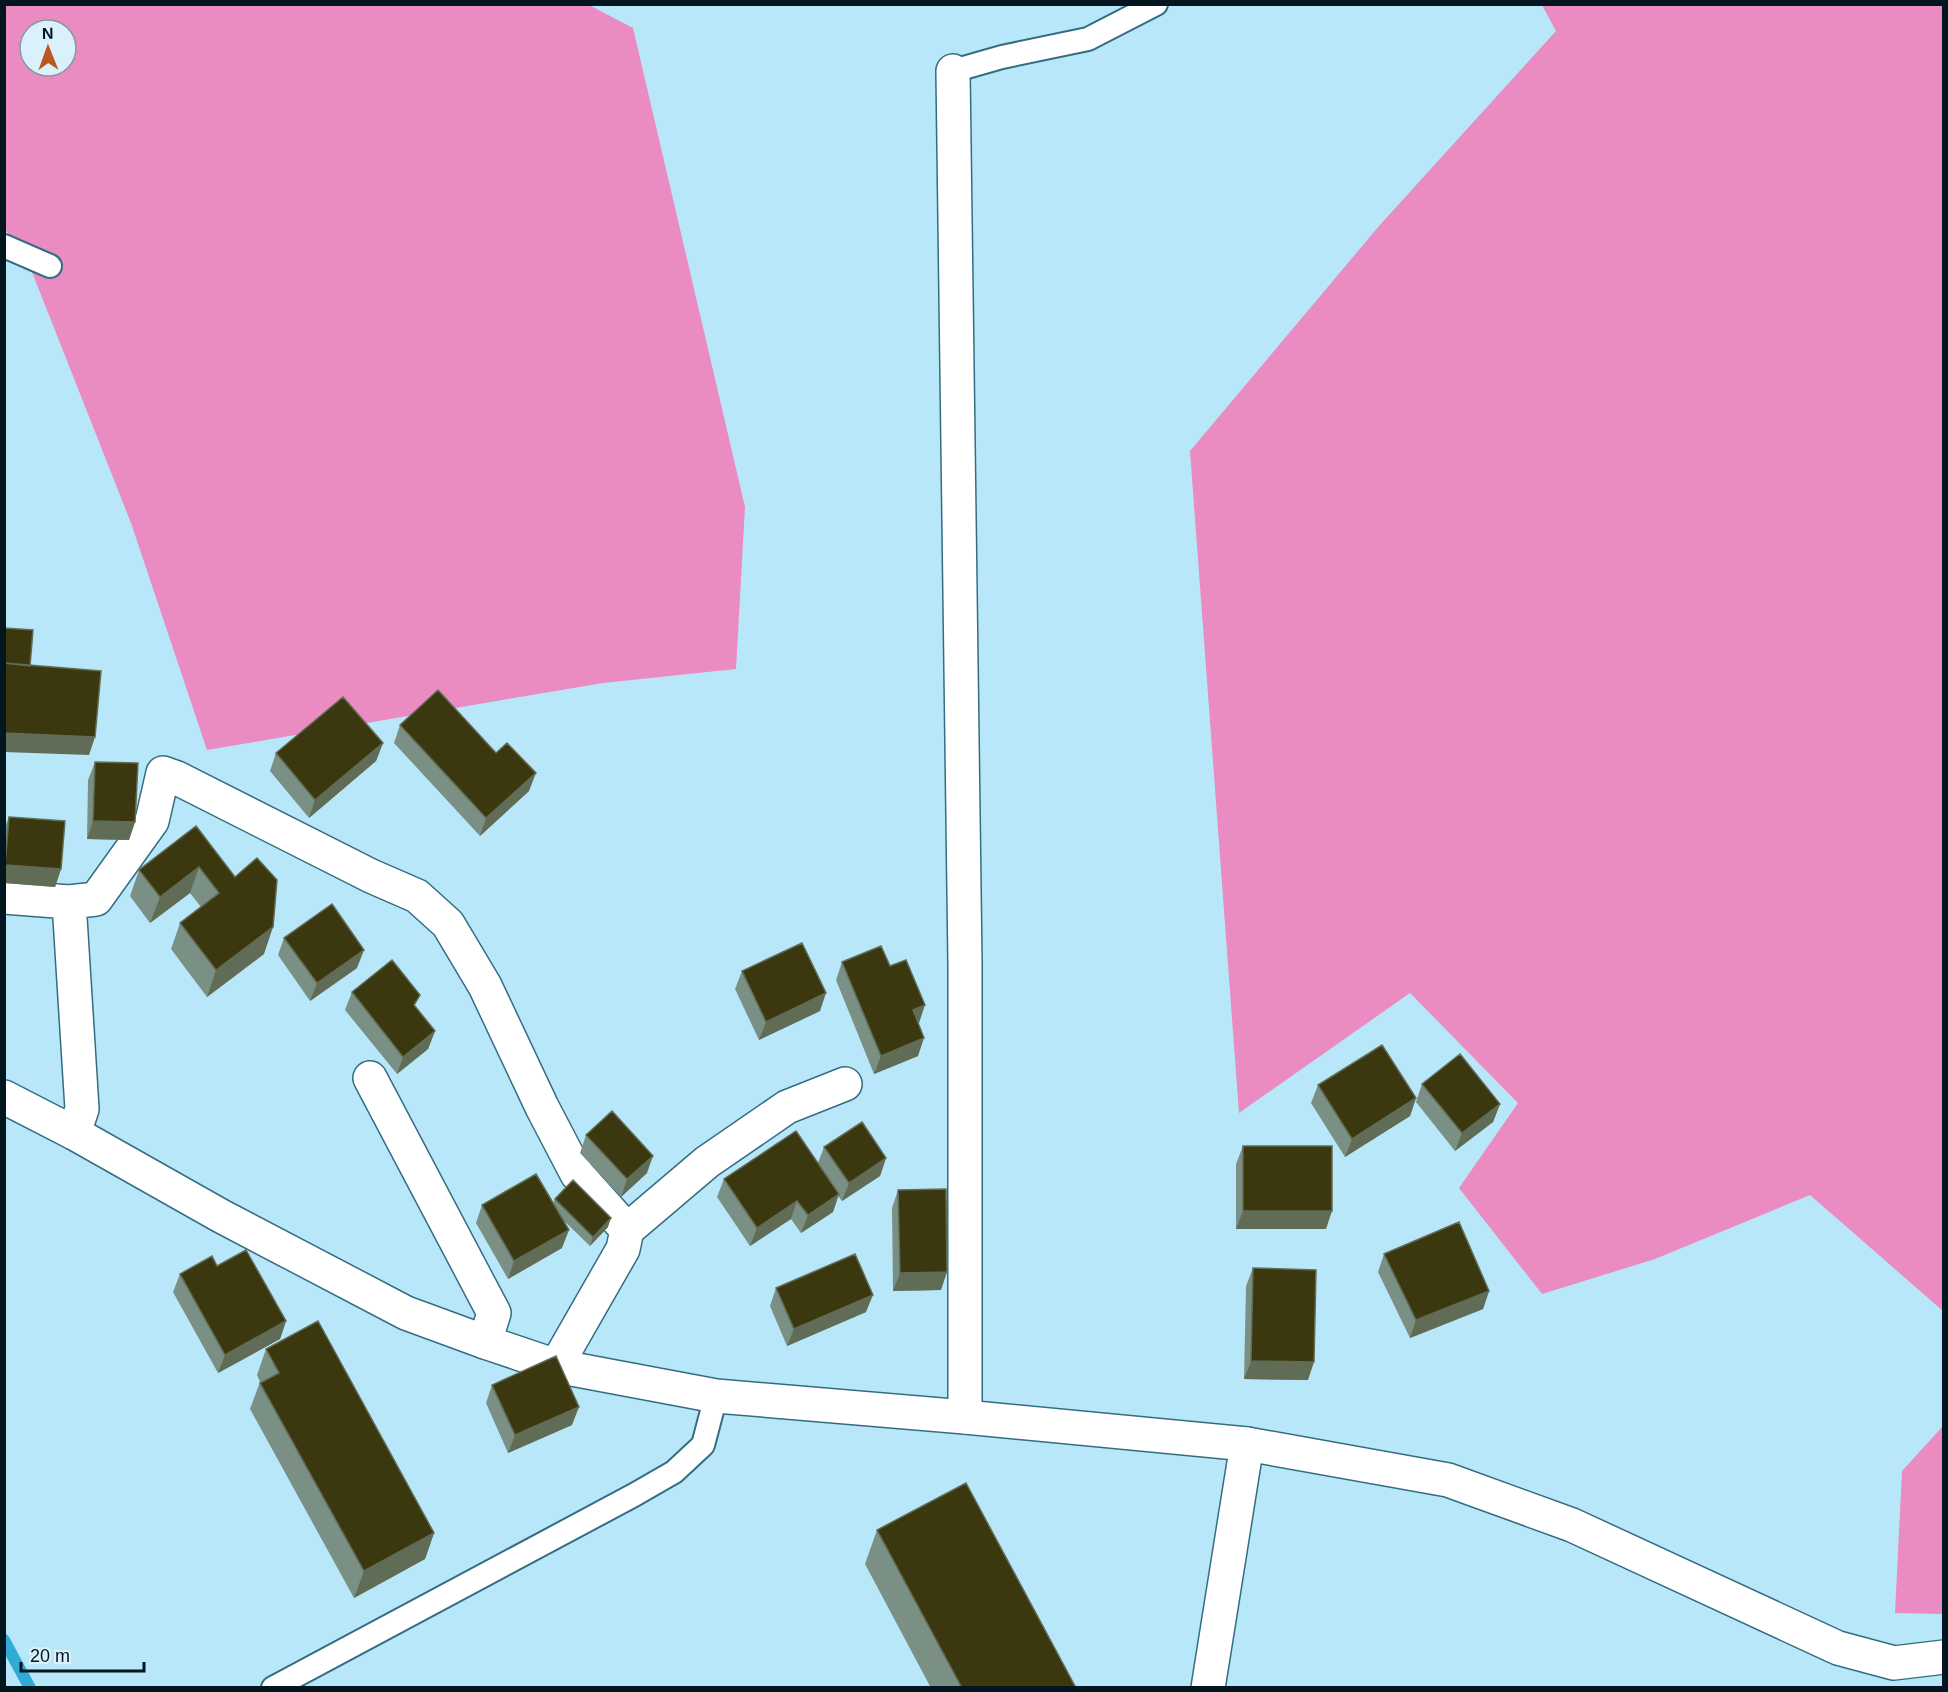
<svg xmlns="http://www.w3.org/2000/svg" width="1948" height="1692" font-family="Arial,sans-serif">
  <rect width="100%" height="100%" fill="#b9e7fa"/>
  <path fill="#ea8bc2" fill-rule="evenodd" d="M587,4L633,28L745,507L736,669L603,683L207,750L131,523L30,267L5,229L4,5ZM30,30H66V66H30Z
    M1542,5H1943V1311L1810,1195L1655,1259L1542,1294L1459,1188L1518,1103L1410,993L1239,1113L1190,451L1379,226L1556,31Z
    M1943,1426V1614L1895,1613L1902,1471Z"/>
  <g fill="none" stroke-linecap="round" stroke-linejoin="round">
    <path stroke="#2fabd4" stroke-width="12" d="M4,1640L30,1688"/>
    <defs>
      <path id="lane" d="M953,71L1002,57L1088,39L1156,4
        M4,246L50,266
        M273,1688L634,1495L674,1472L703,1445L716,1396"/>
      <path id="street" d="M953,71L965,964V1417
        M4,897L69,902L82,1109L74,1133
        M69,902L96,899L152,821L163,773L177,778L371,876L417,896L448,924L485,986L542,1107L577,1174L627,1230L623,1249L556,1366
        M370,1078L494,1313L485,1342
        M627,1230L707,1162L787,1107L845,1084
        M1208,1688L1247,1444"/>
      <path id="secondary" d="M4,1097L74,1133L221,1216L406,1313L485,1342L556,1366L716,1396L965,1417L1247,1444L1448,1480L1572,1525L1838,1648L1894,1663L1944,1657"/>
    </defs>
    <use href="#lane" stroke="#346d82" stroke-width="26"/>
    <use href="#street" stroke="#346d82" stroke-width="36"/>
    <use href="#secondary" stroke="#346d82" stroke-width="36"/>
    <use href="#lane" stroke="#fff" stroke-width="22"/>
    <use href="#street" stroke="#fff" stroke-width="33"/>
    <use href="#secondary" stroke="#fff" stroke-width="33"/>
  </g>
  <path fill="#7a9084" d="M400,725L529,791L480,836L394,743Z
    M383,743L376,761L309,818L270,771L276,753Z
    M95,762L135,822L129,840L87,839L88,780Z
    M9,817L61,869L55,887L4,883V829Z
    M196,826L264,954L207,997L171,949L180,923L201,907L190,893L150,923L130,896L139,870Z
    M284,938L357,968L310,1001L278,955Z
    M842,962L890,966L919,1023L918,1056L874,1074L836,980Z
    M742,971L820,1011L759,1040L735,989Z
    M352,992L415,1007L435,1031L428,1049L397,1074L345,1010Z
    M1422,1084L1500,1104L1493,1122L1455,1151L1416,1102Z
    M1318,1085L1416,1098L1410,1116L1345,1157L1311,1103Z
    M586,1135L647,1173L621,1197L580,1153Z
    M1243,1146L1326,1229H1236V1164Z
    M824,1147L886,1158L880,1176L842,1201L838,1196L833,1212L801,1233L791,1219L750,1246L717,1197L724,1179L818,1163Z
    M898,1190L941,1290L893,1291L892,1208Z
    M555,1199L608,1227L590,1246L562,1219V1248L508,1279L476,1223L482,1205L553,1203Z
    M1384,1254L1489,1291L1483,1309L1410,1338L1378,1272Z
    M217,1266L286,1321L280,1339L218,1373L173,1292L180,1274Z
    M1253,1268L1308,1380L1244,1379L1246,1286Z
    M776,1288L866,1312L787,1346L770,1306Z
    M266,1349L434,1533L425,1559L354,1598L250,1409L260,1382L257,1375Z
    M492,1385L572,1425L508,1453L486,1403Z
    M877,1530L1076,1688H931L865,1564Z"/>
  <path fill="#616c56" d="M4,733L95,737L89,755L4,752Z
    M383,743L376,761L309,818L315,800Z
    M536,773L529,791L480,836L486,818Z
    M93,821L135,822L129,840L87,839Z
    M5,865L61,869L55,887L4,883Z
    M199,867L190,893L150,923L160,897Z
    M273,927L264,954L207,997L216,970Z
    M364,950L357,968L310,1001L317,983Z
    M826,993L820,1011L759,1040L766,1022Z
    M925,1005L919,1023L906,1028L913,1010Z
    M435,1031L428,1049L397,1074L403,1057Z
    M924,1038L918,1056L874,1074L881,1056Z
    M1416,1098L1410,1116L1345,1157L1352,1139Z
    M1500,1104L1493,1122L1455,1151L1462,1133Z
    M653,1156L647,1173L621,1197L627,1179Z
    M886,1158L880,1176L842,1201L849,1183Z
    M839,1194L833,1212L801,1233L808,1215Z
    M797,1201L791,1219L750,1246L757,1228Z
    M1243,1211H1332L1326,1229H1236Z
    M611,1218L608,1227L590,1246L593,1237Z
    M569,1230L562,1248L508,1279L514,1261Z
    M947,1272L941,1290L893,1291L900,1273Z
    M1489,1291L1483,1309L1410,1338L1416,1320Z
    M873,1295L866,1312L787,1346L794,1329Z
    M286,1321L280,1339L218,1373L225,1355Z
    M1251,1361L1314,1362L1308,1380L1244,1379Z
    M579,1407L572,1425L508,1453L515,1435Z
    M434,1533L425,1559L354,1598L364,1571Z"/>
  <path fill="#3b380f" stroke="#616c56" stroke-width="1.5" d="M4,628L33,630L30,666L4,663Z
    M4,663L101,671L95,737L4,733Z
    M438,690L496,753L507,743L536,773L486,818L400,725Z
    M343,697L383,743L315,800L276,753Z
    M95,762L138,763L135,822L93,821Z
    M9,817L65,821L61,869L5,865Z
    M196,826L235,877L257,858L277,880L273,927L216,970L180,923L219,893L199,867L160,897L139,870Z
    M332,904L364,950L317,983L284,938Z
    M802,943L826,993L766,1022L742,971Z
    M881,946L890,966L906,960L925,1005L913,1010L924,1038L881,1056L842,962Z
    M392,960L420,995L414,1005L435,1031L403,1057L352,992Z
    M1382,1045L1416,1098L1352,1139L1318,1085Z
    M1460,1054L1500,1104L1462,1133L1422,1084Z
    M612,1111L653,1156L627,1179L586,1135Z
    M862,1122L886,1158L849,1183L824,1147Z
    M796,1131L839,1194L808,1215L797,1201L757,1228L724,1179Z
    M1243,1146H1332V1211H1243Z
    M536,1174L569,1230L514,1261L482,1205Z
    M573,1180L611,1218L593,1237L555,1199Z
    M946,1189L947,1272L900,1273L898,1190Z
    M1459,1222L1489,1291L1416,1320L1384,1254Z
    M246,1250L286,1321L225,1355L180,1274L212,1256L217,1266Z
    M855,1254L873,1295L794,1329L776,1288Z
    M1253,1268L1316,1270L1314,1362L1251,1361Z
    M318,1321L434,1533L364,1571L260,1383L279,1373L266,1349Z
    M556,1356L579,1407L515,1435L492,1385Z
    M966,1483L1076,1688H962L877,1530Z"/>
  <rect width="1948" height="1692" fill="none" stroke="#01161e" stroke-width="12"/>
  <g transform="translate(48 48) rotate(359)"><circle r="28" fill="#daf0fa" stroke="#8399a2" stroke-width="1.5"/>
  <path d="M0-4.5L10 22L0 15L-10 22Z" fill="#ba5621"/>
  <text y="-9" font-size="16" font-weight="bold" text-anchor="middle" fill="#01161e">N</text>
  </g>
  <path d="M21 1662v9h123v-9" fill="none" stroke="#01161e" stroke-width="3"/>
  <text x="30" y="1662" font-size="18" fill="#01161e" stroke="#daf0fa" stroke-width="4.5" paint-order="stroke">20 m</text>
</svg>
